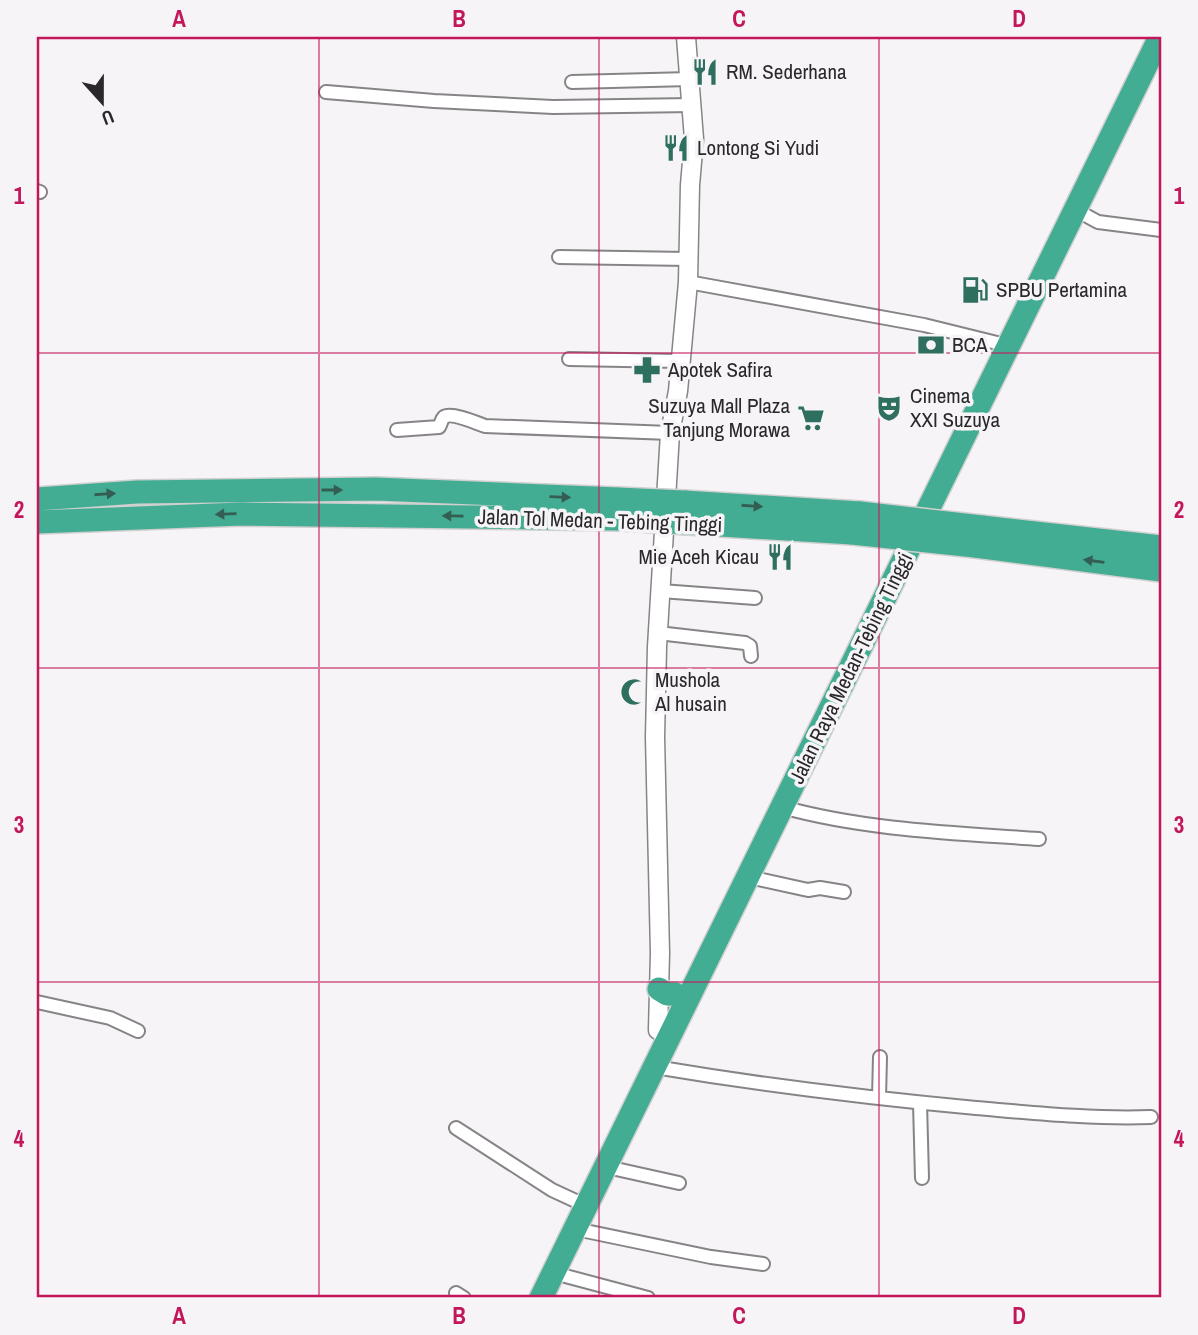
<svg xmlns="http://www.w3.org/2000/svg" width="1198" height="1335" font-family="'Archivo Narrow',sans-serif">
  <rect width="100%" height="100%" fill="#f7f4f8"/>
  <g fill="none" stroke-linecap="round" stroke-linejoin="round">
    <defs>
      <path id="street" d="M572,82L690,79
        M326,92L434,101L553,107L693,105
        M37,191L40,192
        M1076,210L1098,222L1161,230
        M559,257L689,259
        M688,282L924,325L997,343
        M569,359L679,361
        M397,430L439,427C441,424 441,420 444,417C451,412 477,423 485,426L670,433
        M661,591L755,598
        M658,633L745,643L750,646L751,656
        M782,807C865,830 954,833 1039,839
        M749,877L808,890L820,888L844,892
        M37,1002L110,1018L138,1031
        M655,1067C762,1085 868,1098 976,1108C1035,1113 1092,1119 1151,1117
        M879,1098L880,1057
        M920,1103L922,1178
        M456,1128L552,1190L578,1202
        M607,1167L679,1183
        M576,1229L711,1257L763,1264
        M554,1273L648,1298
        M456,1293L464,1298"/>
      <path id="secondary" d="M670,1036L658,1030L660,953L655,737L657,647L670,433L678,391L688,282L690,185L694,139L686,37"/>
      <path id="highway" d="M37,499L137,492L376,489L618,499
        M684,502L860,513
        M37,522L241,514L620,519
        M688,523L852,533
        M982,527L1161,547
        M975,546L1161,570
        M659,989L667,994H675
        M541,1298L1160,37"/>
    </defs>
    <use href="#street" stroke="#878487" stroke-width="16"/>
    <use href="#secondary" stroke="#878487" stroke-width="21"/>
    <use href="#highway" stroke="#d0d0d0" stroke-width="26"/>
    <use href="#street" stroke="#fff" stroke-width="12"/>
    <use href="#secondary" stroke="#fff" stroke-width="18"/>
    <use href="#highway" stroke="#43ad93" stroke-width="23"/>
    <defs>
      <path id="highway-bridge" d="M618,499L684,502
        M860,513L982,527
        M620,519L688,523
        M852,533L975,546"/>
    </defs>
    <use href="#highway-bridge" stroke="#d0d0d0" stroke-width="26" stroke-linecap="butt"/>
    <use href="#highway-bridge" stroke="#43ad93" stroke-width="23"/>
  </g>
  <defs><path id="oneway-solid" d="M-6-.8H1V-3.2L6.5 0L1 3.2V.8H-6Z" transform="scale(1.75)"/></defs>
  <g fill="#345e54">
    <use href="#oneway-solid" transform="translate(332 490)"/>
    <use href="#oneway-solid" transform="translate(105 494) rotate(-4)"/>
    <use href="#oneway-solid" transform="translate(560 497) rotate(2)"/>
    <use href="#oneway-solid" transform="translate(752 506) rotate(4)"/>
    <use href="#oneway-solid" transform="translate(226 514) rotate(178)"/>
    <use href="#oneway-solid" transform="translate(453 516) rotate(-179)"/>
    <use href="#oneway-solid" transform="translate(1094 561) rotate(-172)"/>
  </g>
  <path fill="none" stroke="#c2185b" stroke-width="2" stroke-opacity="0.55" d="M319,37V1298M599,37V1298M879,37V1298M37,353H1161M37,668H1161M37,982H1161"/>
  <defs>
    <symbol id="restaurant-bare" viewBox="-9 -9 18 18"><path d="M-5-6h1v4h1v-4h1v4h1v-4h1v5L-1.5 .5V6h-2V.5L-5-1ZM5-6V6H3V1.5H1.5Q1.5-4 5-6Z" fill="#2e6f5f" stroke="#f7f4f8" stroke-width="2.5" paint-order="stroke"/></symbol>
    <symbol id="fuel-bare" viewBox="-9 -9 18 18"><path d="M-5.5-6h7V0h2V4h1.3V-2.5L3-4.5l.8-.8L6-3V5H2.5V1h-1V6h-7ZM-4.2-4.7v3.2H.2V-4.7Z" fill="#2e6f5f" stroke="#f7f4f8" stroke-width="2.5" paint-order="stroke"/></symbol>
    <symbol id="bank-bare" viewBox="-9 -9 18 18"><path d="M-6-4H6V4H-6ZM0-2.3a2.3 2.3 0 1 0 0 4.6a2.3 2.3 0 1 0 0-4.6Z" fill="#2e6f5f" stroke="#f7f4f8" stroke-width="2.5" paint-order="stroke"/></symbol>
    <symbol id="pharmacy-bare" viewBox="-9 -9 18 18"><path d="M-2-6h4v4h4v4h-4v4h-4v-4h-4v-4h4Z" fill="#2e6f5f" stroke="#f7f4f8" stroke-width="2.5" paint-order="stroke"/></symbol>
    <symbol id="theatre-bare" viewBox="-9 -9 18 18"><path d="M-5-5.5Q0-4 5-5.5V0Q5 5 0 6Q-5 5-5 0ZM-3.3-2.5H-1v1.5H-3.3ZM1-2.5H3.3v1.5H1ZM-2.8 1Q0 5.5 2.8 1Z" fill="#2e6f5f" stroke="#f7f4f8" stroke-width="2.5" paint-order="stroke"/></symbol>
    <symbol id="supermarket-bare" viewBox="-9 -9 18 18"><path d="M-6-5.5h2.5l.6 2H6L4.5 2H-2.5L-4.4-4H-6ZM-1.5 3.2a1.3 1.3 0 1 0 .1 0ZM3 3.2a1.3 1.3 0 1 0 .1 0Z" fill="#2e6f5f" stroke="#f7f4f8" stroke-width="2.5" paint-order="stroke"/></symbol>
    <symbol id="mosque-bare" viewBox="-9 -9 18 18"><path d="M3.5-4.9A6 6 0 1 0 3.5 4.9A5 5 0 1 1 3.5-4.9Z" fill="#2e6f5f" stroke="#f7f4f8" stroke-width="2.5" paint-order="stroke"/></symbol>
  </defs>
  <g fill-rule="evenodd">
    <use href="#restaurant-bare" x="686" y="53" width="38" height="38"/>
    <use href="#restaurant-bare" x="657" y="129" width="38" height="38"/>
    <use href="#fuel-bare" x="956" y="271" width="38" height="38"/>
    <use href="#bank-bare" x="912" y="326" width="38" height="38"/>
    <use href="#pharmacy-bare" x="628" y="351" width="38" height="38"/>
    <use href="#theatre-bare" x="870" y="389" width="38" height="38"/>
    <use href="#supermarket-bare" x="792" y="399" width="38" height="38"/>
    <use href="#restaurant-bare" x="761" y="538" width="38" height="38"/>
    <use href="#mosque-bare" x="615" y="673" width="38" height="38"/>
  </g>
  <g text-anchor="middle" stroke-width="7" stroke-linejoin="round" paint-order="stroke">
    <g font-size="21" fill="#2a292a" stroke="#f7f4f8" text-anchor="start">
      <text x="726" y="79">RM. Sederhana</text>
      <text x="697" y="155">Lontong Si Yudi</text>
      <text x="996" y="297">SPBU Pertamina</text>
      <text x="952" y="352">BCA</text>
      <text x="668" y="377">Apotek Safira</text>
      <text x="910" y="403">Cinema<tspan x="910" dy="24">XXI Suzuya</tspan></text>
      <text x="790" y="413" text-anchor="end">Suzuya Mall Plaza<tspan x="790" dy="24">Tanjung Morawa</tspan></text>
      <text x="759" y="564" text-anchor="end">Mie Aceh Kicau</text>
      <text x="655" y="687">Mushola<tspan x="655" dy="24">Al husain</tspan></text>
    </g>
    <g font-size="21" fill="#2a292a" stroke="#f7f4f8">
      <text transform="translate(600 521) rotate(2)" y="7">Jalan Tol Medan - Tebing Tinggi</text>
      <text transform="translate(851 668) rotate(-64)" y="7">Jalan Raya Medan-Tebing Tinggi</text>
    </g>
  </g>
  <rect width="1198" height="1335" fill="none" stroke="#f7f4f8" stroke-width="77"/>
  <g transform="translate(102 102) rotate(159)" stroke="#f7f4f8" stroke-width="5" paint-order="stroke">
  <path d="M0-5L12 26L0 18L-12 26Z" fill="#2a292a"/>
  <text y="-10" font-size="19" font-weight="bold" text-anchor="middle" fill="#2a292a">U</text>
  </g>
  <rect x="38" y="38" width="1122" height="1258" fill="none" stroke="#c2185b" stroke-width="2.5"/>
  <g font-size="23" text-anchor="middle" font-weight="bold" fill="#c2185b">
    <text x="179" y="27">A</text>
    <text x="459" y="27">B</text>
    <text x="739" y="27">C</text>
    <text x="1019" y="27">D</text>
    <text x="19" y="204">1</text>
    <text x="1179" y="204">1</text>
    <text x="19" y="518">2</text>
    <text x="1179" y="518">2</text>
    <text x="19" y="833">3</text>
    <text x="1179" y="833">3</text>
    <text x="19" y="1147">4</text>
    <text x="1179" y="1147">4</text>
    <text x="179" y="1324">A</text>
    <text x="459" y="1324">B</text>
    <text x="739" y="1324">C</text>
    <text x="1019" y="1324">D</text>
  </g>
</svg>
